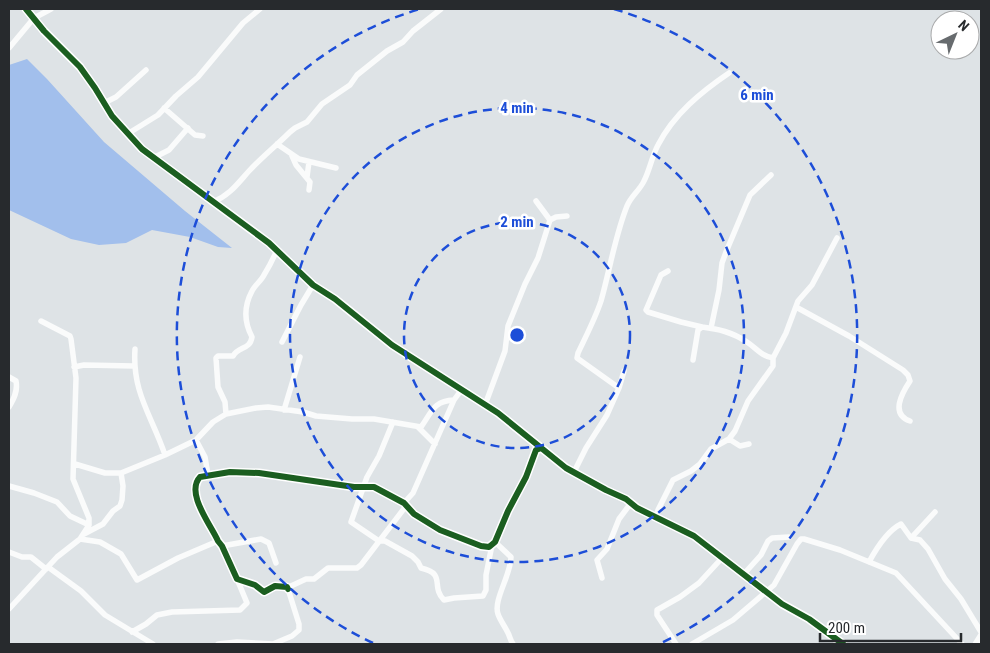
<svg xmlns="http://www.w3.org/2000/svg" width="990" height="653" font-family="'Roboto Condensed',sans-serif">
  <rect width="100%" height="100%" fill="#dee3e6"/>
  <path fill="#a2bfec" d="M27,59L47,79L104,142L185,211L232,248L218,247L190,237L152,230L126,243L99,245L71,239L9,210V65Z"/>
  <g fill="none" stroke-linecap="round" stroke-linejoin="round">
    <path stroke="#fafbfb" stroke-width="5.5" d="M26,9L44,31L80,67L95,88L112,116L142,149L269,243L313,285L335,299L392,345L498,413L566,468L606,490L626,499L637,508L694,536L782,604L809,619L843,644
      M9,48L34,18L51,9
      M104,103L116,97L146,70
      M164,108L195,135L203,136
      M129,133L158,115L176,96L198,77L243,23L260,9
      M277,144L299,159L336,168
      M292,156L296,165L310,182L309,190
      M153,158L169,150L188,128
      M307,177L309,162
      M213,202C230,195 238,183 249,171C262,157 277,145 290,132L295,128L307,122L322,104L350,85L357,75L387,51L403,42L413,31L441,9
      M550,220L556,217L567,216
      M668,271L661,275L646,310L648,312L681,322L702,327
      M796,307L849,336L903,370L908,375L910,381C902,393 890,414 910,421
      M711,328L719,290L722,263L726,252L750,195L771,175
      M282,342L301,305L313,285
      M135,349C132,393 152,416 165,455
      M693,360L698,330L702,327C718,329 732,332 747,342C756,348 761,356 773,358
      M74,367L84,365L134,366
      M9,377L16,381C18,391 14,399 9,407
      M619,388L577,358L578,353C586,336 595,319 601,301C610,269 615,236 627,206C631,196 640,190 644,181C650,169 652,156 658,145C674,114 701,92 729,73
      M485,405L505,351L508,326L525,284L538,258L550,220L536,201
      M284,410L300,357
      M226,414L225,402L218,387L216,358L218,356H233C239,346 250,350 252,337C244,322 244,306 252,291C255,285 261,281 264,275C269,267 273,259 277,250
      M393,422L379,456L367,477L351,522L379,541H385L412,556L418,562L421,568C447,574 430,586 444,600L454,598L483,596L486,590V575L492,545
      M418,427L435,444
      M729,439L740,446L749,444
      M196,440L205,457L208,475
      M75,464L105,473H121L165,455L196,440L213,422L226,414L256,408L268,407L303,412L316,416L352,419H374L421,427C432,412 433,401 454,400L462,389
      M574,472L586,448L607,415L619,388L624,371
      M9,486L34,493L57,502L70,516L89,525
      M404,503L413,493L454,400
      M656,518L658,510L673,480L691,471L700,464L711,449L729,439L735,431L748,401L773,366V358L786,333L798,301L812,285L837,238
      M84,534L103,524L113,511L120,506L122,500L123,486L121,473
      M911,538L935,512
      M80,539L100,542L121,554L137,580L178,558L218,541
      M495,542L511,557C511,575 493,600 498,614C500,620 504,625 507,631C510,636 510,640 513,644
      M222,546L261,539L269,543L276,563
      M9,552L22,557H31L46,569
      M869,562C876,549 887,531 901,524L911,538L920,540L928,549L945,579L961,599L981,632
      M48,567L81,591L105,615L153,644
      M743,575L761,555L768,541L772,538L789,537
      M602,578L597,560L607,549L619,519L631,503
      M288,589L287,587L275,586L264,592L255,585L237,579L222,546L218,541C211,525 185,493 200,477L230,472L259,473L354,487H374L404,503L414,514L440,530L481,546L489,547L495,542L508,511L526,477L536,450L541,448
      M288,589L291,586L306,579H314L328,568H357L361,565L406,506
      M9,609L57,557L80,539L89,525V518L73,479L76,378L71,339L70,336L41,321
      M132,632L146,624L157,615L172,612L240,610L247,603L237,579
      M218,644L237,642L273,644L292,636L299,630V624L288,589
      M676,644L657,615V610L680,597L699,583L722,558
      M692,644L733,620L774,585L797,544L801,539H804L840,550L896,573L962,644"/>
    <path stroke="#fafbfb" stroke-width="7" d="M976,644L981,636"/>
    <defs>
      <path id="cycleway" d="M26,9L44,31L80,67L95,88L112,116L142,149L269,243L313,285L335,299L392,345L498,413L566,468L606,490L626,499L637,508L694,536L782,604L809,619L843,644
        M288,589L287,587L275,586L264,592L255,585L237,579L222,546L218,541C211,525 185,493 200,477L230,472L259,473L354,487H374L404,503L414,514L440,530L481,546L489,547L495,542L508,511L526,477L536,450L541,448"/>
    </defs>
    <use href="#cycleway" stroke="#fff" stroke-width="9"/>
    <use href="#cycleway" stroke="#1b5e20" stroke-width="6"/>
  </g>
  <g fill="none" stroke="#1d4ed8" stroke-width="2.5" stroke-dasharray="9 6">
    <circle cx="517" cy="335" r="113"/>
    <circle cx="517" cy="335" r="227"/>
    <path d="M373 643A340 340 0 0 1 420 9M614 9A340 340 0 0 1 661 643"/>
  </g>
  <circle cx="517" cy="335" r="8" fill="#1d4ed8" stroke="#fff" stroke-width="2.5"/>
  <g font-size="15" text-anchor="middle" font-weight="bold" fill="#1d4ed8" stroke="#fff" stroke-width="5" stroke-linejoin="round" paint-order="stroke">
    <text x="757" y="100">6 min</text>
    <text x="517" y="113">4 min</text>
    <text x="517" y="227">2 min</text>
  </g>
  <rect width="990" height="653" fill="none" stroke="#272a2d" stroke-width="20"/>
  <g transform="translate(955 35) rotate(43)"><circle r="24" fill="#ffffff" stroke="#a9aaab"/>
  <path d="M0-4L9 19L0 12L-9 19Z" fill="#676b6e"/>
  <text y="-8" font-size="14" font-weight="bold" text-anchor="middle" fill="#272a2d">N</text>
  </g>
  <path d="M820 633v8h141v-8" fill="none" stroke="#272a2d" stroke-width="2.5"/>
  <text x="828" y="633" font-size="15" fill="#272a2d" stroke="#ffffff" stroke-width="4" paint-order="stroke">200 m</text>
</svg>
